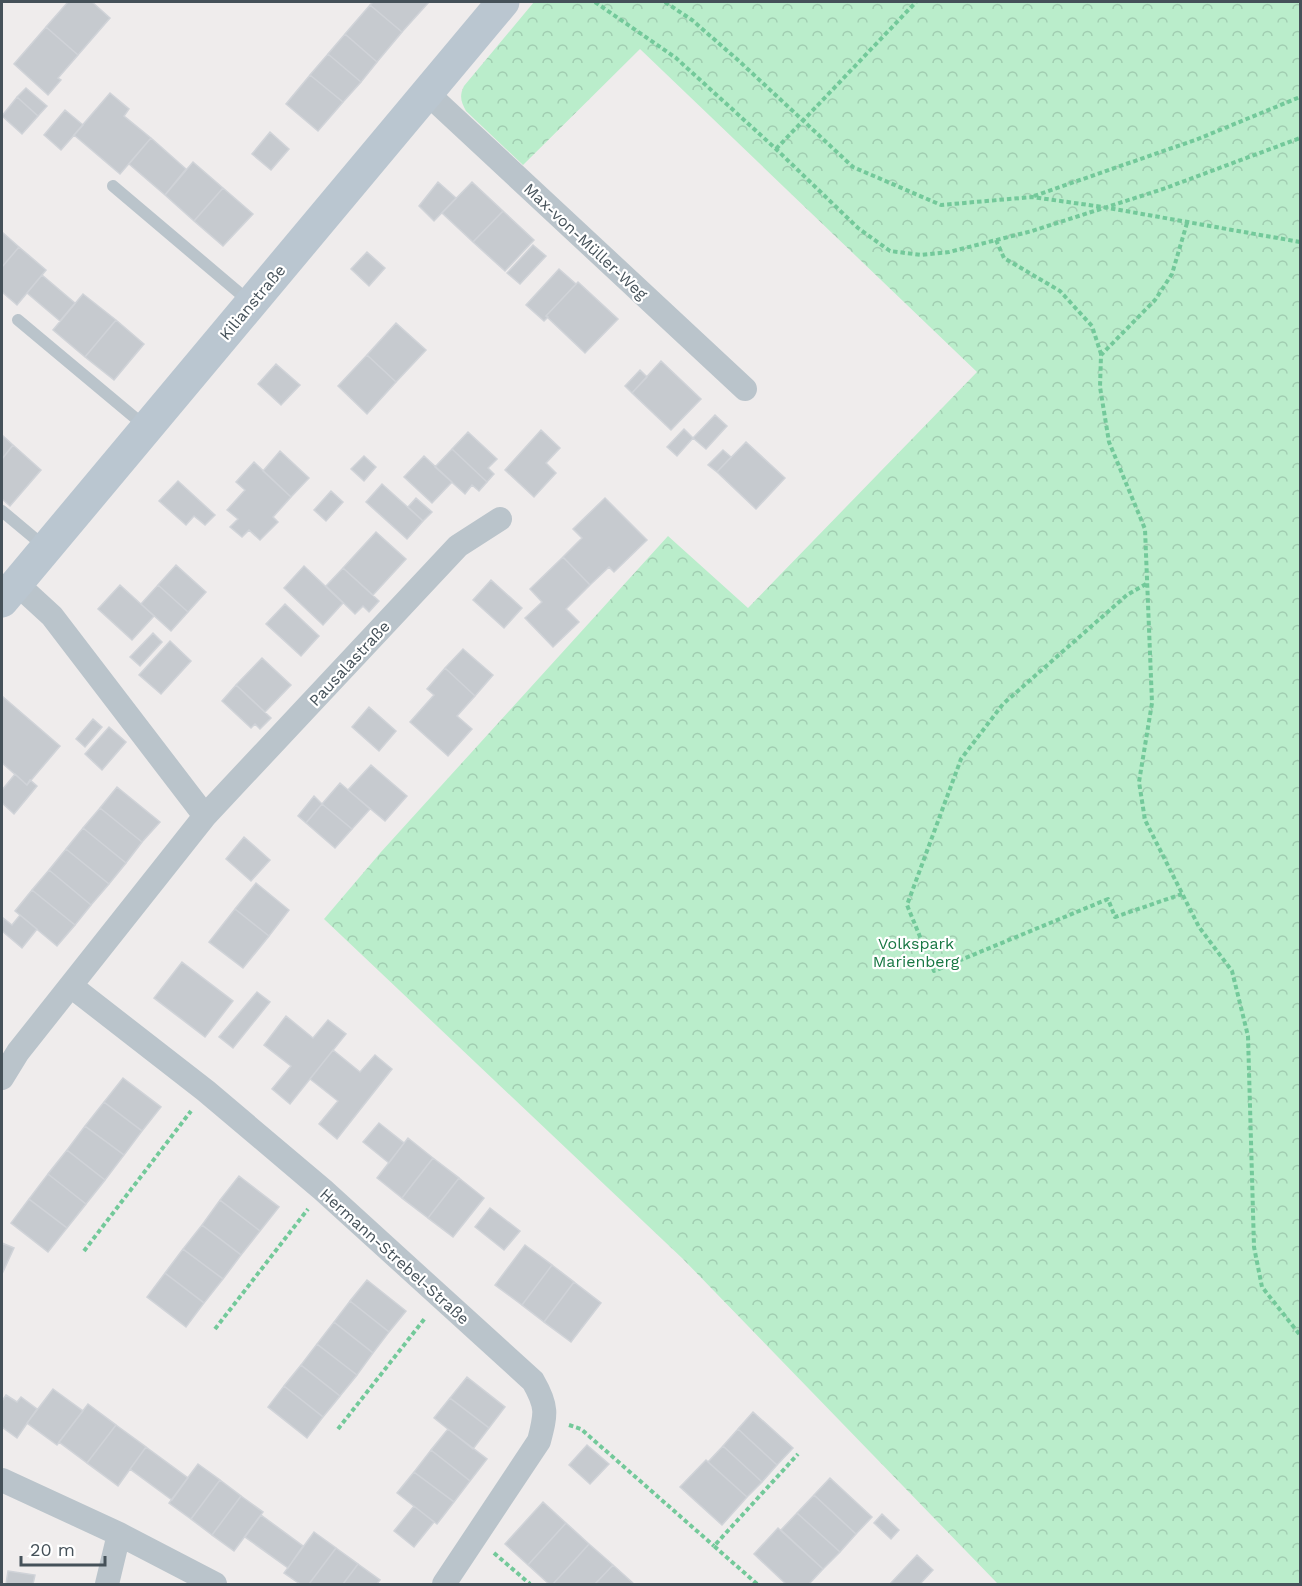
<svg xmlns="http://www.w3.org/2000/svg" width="1302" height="1586" font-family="'Work Sans',sans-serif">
  <defs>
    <pattern id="park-crowns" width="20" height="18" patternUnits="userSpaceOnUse" patternTransform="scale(1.5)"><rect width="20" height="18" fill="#baedcb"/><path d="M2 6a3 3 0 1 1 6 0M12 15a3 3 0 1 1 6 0" fill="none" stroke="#a1cdb1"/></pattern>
  </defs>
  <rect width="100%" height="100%" fill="#efecec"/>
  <path fill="url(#park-crowns)" d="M534,2H1300V1584H998L683,1259L324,919L381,852L668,536L748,608L977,372L640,49L523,165L466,111C461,102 459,96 464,86Z"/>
  <path fill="#c6cacf" stroke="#d0d3d8" stroke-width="1.5" d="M68,2H92L110,18L78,55L46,27Z
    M373,2H429L402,32L370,5Z
    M370,5L402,32L377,62L345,34Z
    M46,27L78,55L58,78L61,80L48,95L14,64Z
    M345,34L377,62L361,82L328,54Z
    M328,54L361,82L343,102L310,75Z
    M310,75L343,102L318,131L286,104Z
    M26,88L47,106L38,116L17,97Z
    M110,93L129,109L124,116L151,138L120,174L74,135Z
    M17,97L38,116L22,134L2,116Z
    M65,110L83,125L61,150L44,135Z
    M270,132L289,149L271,170L252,154Z
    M151,138L186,169L165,195L129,164Z
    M193,162L223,188L194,221L165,195Z
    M438,182L456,198L434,221L419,206Z
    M472,182L503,211L473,242L442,213Z
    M223,188L253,214L223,246L194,221Z
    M503,211L534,240L505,271L473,242Z
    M2,232L19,247L2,267Z
    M533,245L546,256L520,284L507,273Z
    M19,247L46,270L17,305L2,292V267Z
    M367,252L385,268L369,286L351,269Z
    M559,269L576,284L546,316L548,317L544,321L526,305Z
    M42,275L75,303L60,321L27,293Z
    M578,282L618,319L585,353L546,316Z
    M83,294L116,320L85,357L53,330Z
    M116,320L144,344L114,380L85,357Z
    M396,323L426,350L396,382L367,355Z
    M367,355L396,382L367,414L338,386Z
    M661,361L701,399L671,430L632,393Z
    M276,364L300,385L281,405L258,384Z
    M640,370L647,377L632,393L625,386Z
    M715,415L727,426L706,449L693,438Z
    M684,429L693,438L677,456L667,447Z
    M541,430L560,448L546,463L556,473L534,497L505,470Z
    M468,432L497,459L488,468L494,474L487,482L452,449Z
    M2,435L13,445L2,459Z
    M746,442L785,478L756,509L717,472Z
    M13,445L41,470L10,506L2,499V459Z
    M452,449L487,482L479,491L472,485L465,494L435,467Z
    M723,450L731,457L717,472L708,465Z
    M280,451L309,478L291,497L263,471Z
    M364,456L376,467L364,481L351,469Z
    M424,456L452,482L432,503L404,477Z
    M254,462L291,497L273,517L278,522L260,540L249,530L242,537L230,527L238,519L227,510L245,490L236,482Z
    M178,481L215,515L205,525L194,516L186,525L159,501Z
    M382,484L423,521L407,539L366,502Z
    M331,491L343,502L326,521L314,510Z
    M416,498L432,512L423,521L408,507Z
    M605,498L647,540L614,572L609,567L590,585L563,557L582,538L573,529Z
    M376,532L406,559L373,595L343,568Z
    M563,557L590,585L566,609L579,622L553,647L525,618L542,602L530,589Z
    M176,565L206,592L188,612L158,585Z
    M304,566L343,603L323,625L284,588Z
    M343,568L379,601L369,612L363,606L355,614L326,586Z
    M491,580L522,608L504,628L473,600Z
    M120,585L154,616L132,640L98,609Z
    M158,585L188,612L171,631L141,604Z
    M285,604L319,636L301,656L266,624Z
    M153,633L162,642L140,666L130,657Z
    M170,641L191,661L161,694L139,675Z
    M463,649L493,675L475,696L445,668Z
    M262,658L291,685L265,712L236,685Z
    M445,668L475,696L457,716L472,729L448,756L410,722L434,695L427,689Z
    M236,685L271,718L260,729L255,724L251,728L222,701Z
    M2,696L60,746L27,785L2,763Z
    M369,707L396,731L379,751L352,727Z
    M93,719L102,727L85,747L76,739Z
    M109,727L126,742L102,770L85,754Z
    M371,765L407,796L385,821L348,790Z
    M15,774L27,785L30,780L37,786L14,814L2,803V790Z
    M340,783L370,809L352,829L322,804Z
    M117,787L160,822L142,842L100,808Z
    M314,796L322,804L306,823L298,816Z
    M322,804L352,829L335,848L306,823Z
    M100,808L142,842L126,863L83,828Z
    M83,828L126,863L109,884L66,849Z
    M244,837L270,860L251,881L226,859Z
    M66,849L109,884L91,905L49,870Z
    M49,870L91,905L75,925L32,890Z
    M256,883L289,910L269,936L235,909Z
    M32,890L75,925L57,946L15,911Z
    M235,909L269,936L243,968L209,942Z
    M20,915L37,929L22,948L2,931L3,918L12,925Z
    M182,962L233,1001L205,1037L154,998Z
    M257,992L270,1002L233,1048L219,1037Z
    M286,1016L313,1038L328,1020L346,1034L290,1104L272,1089L291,1066L264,1045Z
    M333,1050L360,1072L375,1055L392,1069L337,1139L319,1124L338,1101L310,1079Z
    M123,1078L161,1107L142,1131L104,1102Z
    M104,1102L142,1131L124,1155L85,1126Z
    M379,1123L404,1143L389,1163L363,1142Z
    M85,1126L124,1155L105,1180L67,1150Z
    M408,1138L433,1158L402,1198L377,1178Z
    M67,1150L105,1180L86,1204L48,1174Z
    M433,1158L459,1178L428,1218L402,1198Z
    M48,1174L86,1204L67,1228L29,1199Z
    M239,1176L279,1207L260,1231L220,1200Z
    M459,1178L484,1198L453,1237L428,1218Z
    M29,1199L67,1228L48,1252L11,1223Z
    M220,1200L260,1231L241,1255L202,1225Z
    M490,1208L520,1231L504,1250L475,1227Z
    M202,1225L241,1255L223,1279L183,1249Z
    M2,1243L14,1248L2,1274Z
    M525,1245L552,1265L522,1305L495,1285Z
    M183,1249L223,1279L204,1303L165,1273Z
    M552,1265L574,1282L544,1322L522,1305Z
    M165,1273L204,1303L186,1327L147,1297Z
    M367,1280L406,1311L389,1332L350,1301Z
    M574,1282L601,1303L571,1342L544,1322Z
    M350,1301L389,1332L373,1353L334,1322Z
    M334,1322L373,1353L357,1375L317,1344Z
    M317,1344L357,1375L340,1396L301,1365Z
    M301,1365L340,1396L323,1417L284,1386Z
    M467,1377L505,1407L489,1428L450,1398Z
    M284,1386L323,1417L307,1438L268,1407Z
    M53,1389L83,1411L57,1445L27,1423Z
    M6,1395L17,1402L21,1397L37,1409L17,1438L2,1427V1401Z
    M450,1398L489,1428L473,1449L434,1418Z
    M88,1404L116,1425L87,1463L59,1442Z
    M753,1412L793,1448L777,1465L738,1429Z
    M116,1425L146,1447L118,1486L87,1463Z
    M448,1429L487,1459L470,1481L431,1450Z
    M738,1429L777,1465L762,1482L723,1446Z
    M587,1445L609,1464L590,1484L569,1465Z
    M723,1446L762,1482L747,1497L708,1462Z
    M146,1447L188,1478L172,1500L130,1469Z
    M431,1450L470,1481L454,1502L414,1472Z
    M706,1460L747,1497L722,1525L680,1487Z
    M198,1464L220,1480L191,1519L169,1503Z
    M414,1472L454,1502L437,1524L397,1493Z
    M830,1478L872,1517L856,1534L814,1495Z
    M220,1480L241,1496L212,1535L191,1519Z
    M814,1495L856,1534L840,1552L797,1513Z
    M241,1496L263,1512L234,1551L212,1535Z
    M543,1502L566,1523L528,1565L505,1544Z
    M414,1506L434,1522L414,1547L394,1531Z
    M797,1513L840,1552L823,1569L781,1530Z
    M882,1514L899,1530L891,1539L874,1523Z
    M261,1515L303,1546L288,1568L245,1537Z
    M566,1523L589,1544L553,1584H549L528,1565Z
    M778,1528L823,1569L809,1584H786L754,1554Z
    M314,1532L336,1548L309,1584H300L284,1573Z
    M589,1544L613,1565L595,1584H553Z
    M336,1548L358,1564L343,1584H309Z
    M917,1555L933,1570L920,1584H890Z
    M358,1564L380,1580L377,1584H343Z
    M613,1565L634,1584H595Z
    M8,1571L35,1575L33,1584H6Z"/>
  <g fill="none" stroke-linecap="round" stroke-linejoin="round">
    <path stroke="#73c99a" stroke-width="4" stroke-dasharray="4.5 3" stroke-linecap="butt" d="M595,2L676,58L776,149L858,228L890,251L921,255L949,252L1032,231L1163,189L1300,138
      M665,2L692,20L739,61L853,167L941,205L1032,197L1103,207L1300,242
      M776,149L916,2
      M1034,196L1198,139L1300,97
      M1187,223L1172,274L1155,300L1101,355L1100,387L1109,442L1145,529L1152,703L1139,782L1145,820L1199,927L1232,971L1248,1036L1254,1247L1262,1287L1300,1335
      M996,240L1004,258L1060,291L1092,326L1101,354
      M1146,584L1127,595L1003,704L961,759L907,905L934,971L1108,899L1115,917L1182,894
      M84,1251L191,1111
      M215,1329L308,1209
      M569,1425L581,1429L714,1546
      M338,1429L426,1317
      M494,1553L530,1584
      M757,1584L714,1546L798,1454"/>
    <path stroke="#bac4cb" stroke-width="12" d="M113,186L250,302
      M18,320L146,427
      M2,511L45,547"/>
    <path stroke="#bac4cb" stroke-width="24" d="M426,92L745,389
      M205,816L458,546L500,519
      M71,986L206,1091L323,1190L533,1381C548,1407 546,1414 539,1441L444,1584
      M2,1078L18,1052L205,816L52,616L16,583
      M2,1480L119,1534L215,1584
      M107,1584L119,1534"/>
    <path stroke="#bac6d0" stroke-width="33" d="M2,601L503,2"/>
  </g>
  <g text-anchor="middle" stroke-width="4.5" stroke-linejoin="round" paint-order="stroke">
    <g font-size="16" fill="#455159" stroke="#fff">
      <text transform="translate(586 241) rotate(43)" y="6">Max-von-Müller-Weg</text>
      <text transform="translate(252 302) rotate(-50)" y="6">Kilianstraße</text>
      <text transform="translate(349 663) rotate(-47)" y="6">Pausalastraße</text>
      <text transform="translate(395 1256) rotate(42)" y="6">Hermann-Strebel-Straße</text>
    </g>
    <g font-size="16" fill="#187743" stroke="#fff">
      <text x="916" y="949">Volkspark<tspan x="916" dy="18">Marienberg</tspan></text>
    </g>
  </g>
  <rect width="1302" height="1586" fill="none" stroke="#455159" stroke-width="6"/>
  <path d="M21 1556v9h84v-9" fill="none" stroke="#455159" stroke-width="3"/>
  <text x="30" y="1556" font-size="18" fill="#455159" stroke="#ffffff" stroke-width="4.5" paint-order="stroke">20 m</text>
</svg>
